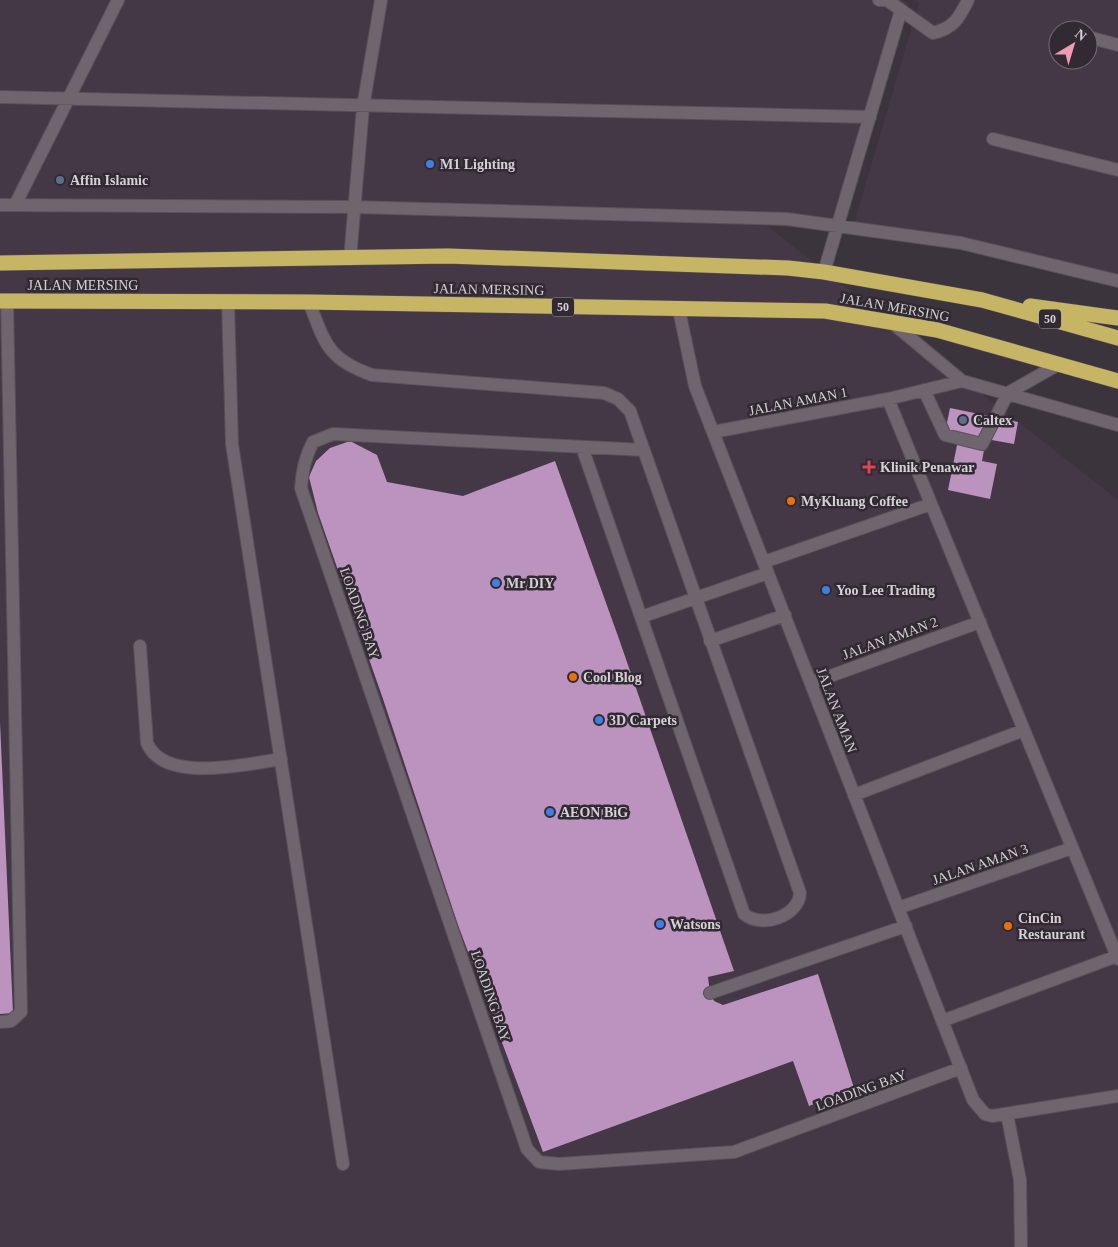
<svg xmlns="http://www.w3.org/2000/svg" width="1118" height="1247" font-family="Georgia,serif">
  <rect width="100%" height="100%" fill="#3b343c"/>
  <path fill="#453846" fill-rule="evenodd" d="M0,0H902L909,4L841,232L766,225L1118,500V1247H0Z
    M914,0H1118V288L961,249L851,234L919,3ZM1058,30H1088V60H1058Z"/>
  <path fill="#bc92bf" d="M950,408L1018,422L1014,444L986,439L982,461L997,464L990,499L948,490L959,435L945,432Z
    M350,441L377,455L387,482L463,496L555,461L619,639L734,971L708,977L710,993L714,1001L723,1005L818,974L854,1088L809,1106L793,1061L543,1152L458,925L383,699L318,513L309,477L316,461L330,448Z
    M0,722L13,1013L0,1014Z"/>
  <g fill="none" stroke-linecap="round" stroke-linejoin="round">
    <defs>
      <path id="minor" d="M879,0H887L933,33C954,28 959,18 968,0
        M1088,37L1118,45
        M0,97L870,117
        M993,139L1118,170
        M0,205L353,207L787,219L961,243L1118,281
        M15,205L118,0
        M350,259L363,107L381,0
        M824,272L901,10
        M228,302L232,444L343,1164
        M309,302C325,343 327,359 372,375L604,393L618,399L630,411L800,893C799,916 762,929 744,914L582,447
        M679,310L695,386L973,1100L985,1114L992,1116L1118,1096
        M890,321L962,381L1118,425
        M924,390L945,435L982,444L1008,393L1059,364
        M888,399L1118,959
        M713,432L888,399L962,381
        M644,450L333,434L313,442C305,457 302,470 301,488L527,1149L539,1162L559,1164L734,1152L961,1068
        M764,562L931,504
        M641,617L768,573
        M710,641L785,615
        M140,646L147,743C164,784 247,764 281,759
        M811,683L980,622
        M854,795L1024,730
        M898,908L1072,848
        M710,993L906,926
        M942,1021L1117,956
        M0,1022L11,1021L21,1012L7,301
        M1007,1114L1020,1180L1021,1247"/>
      <path id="highway" d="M0,263L448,256L788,268L824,272L982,300L1118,338
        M0,301L309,302L825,311L937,330L1118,381
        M1030,306L1118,318"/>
    </defs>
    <use href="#minor" stroke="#585158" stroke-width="14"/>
    <use href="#highway" stroke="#585158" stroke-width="16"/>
    <use href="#minor" stroke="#6e656e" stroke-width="12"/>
    <use href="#highway" stroke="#c6b564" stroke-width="15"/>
  </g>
  <g fill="#3f7fe0" stroke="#312a32" stroke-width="2">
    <circle cx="430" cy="164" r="5"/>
    <circle cx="496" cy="583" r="5"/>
    <circle cx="826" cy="590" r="5"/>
    <circle cx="599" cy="720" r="5"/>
    <circle cx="550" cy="812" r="5"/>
    <circle cx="660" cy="924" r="5"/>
  </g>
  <g fill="#5c6f8a" stroke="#312a32" stroke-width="2">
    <circle cx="60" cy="180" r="5"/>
    <circle cx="963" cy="420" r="5"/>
  </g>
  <path fill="#e0444e" stroke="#312a32" stroke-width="2" d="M866.5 459.5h5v5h5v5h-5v5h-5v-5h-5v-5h5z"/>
  <g fill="#e8710a" stroke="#312a32" stroke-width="2">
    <circle cx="791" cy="501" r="5"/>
    <circle cx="573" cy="677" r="5"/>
    <circle cx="1008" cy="926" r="5"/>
  </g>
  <g text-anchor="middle" stroke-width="5" stroke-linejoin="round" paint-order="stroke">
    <g fill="#312a32" stroke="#a49ea4" stroke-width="1">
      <rect x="552" y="297.5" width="22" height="19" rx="4"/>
      <rect x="1039" y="309.5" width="22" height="19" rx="4"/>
    </g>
    <g font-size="12" font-weight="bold" fill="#d5d0d5">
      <text x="563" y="311">50</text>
      <text x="1050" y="323">50</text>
    </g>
    <g font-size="14" font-weight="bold" fill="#d5d0d5" stroke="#312a32" text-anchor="start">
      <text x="440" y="169">M1 Lighting</text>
      <text x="70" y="185">Affin Islamic</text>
      <text x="973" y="425">Caltex</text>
      <text x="880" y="472">Klinik Penawar</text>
      <text x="801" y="506">MyKluang Coffee</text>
      <text x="506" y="588">Mr DIY</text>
      <text x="836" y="595">Yoo Lee Trading</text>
      <text x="583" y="682">Cool Blog</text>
      <text x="609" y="725">3D Carpets</text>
      <text x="560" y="817">AEON BiG</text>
      <text x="1018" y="923">CinCin<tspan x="1018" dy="16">Restaurant</tspan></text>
      <text x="670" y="929">Watsons</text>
    </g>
    <g font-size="14" fill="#d5d0d5" stroke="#312a32">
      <text x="83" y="290">JALAN MERSING</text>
      <text transform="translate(489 289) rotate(1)" y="5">JALAN MERSING</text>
      <text transform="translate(895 307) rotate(10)" y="5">JALAN MERSING</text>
      <text transform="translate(798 401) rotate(-11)" y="5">JALAN AMAN 1</text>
      <text transform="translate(360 613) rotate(71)" y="5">LOADING BAY</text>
      <text transform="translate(890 638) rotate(-20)" y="5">JALAN AMAN 2</text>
      <text transform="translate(837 710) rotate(69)" y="5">JALAN AMAN</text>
      <text transform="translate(980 864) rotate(-19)" y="5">JALAN AMAN 3</text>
      <text transform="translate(491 996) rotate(71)" y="5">LOADING BAY</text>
      <text transform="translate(861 1090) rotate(-20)" y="5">LOADING BAY</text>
    </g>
  </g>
  <g transform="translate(1073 45) rotate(38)"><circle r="24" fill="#312a32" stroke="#736c73"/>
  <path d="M0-4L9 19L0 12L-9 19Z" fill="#f19ab1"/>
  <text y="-8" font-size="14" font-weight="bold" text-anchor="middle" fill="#d5d0d5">N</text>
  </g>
</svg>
